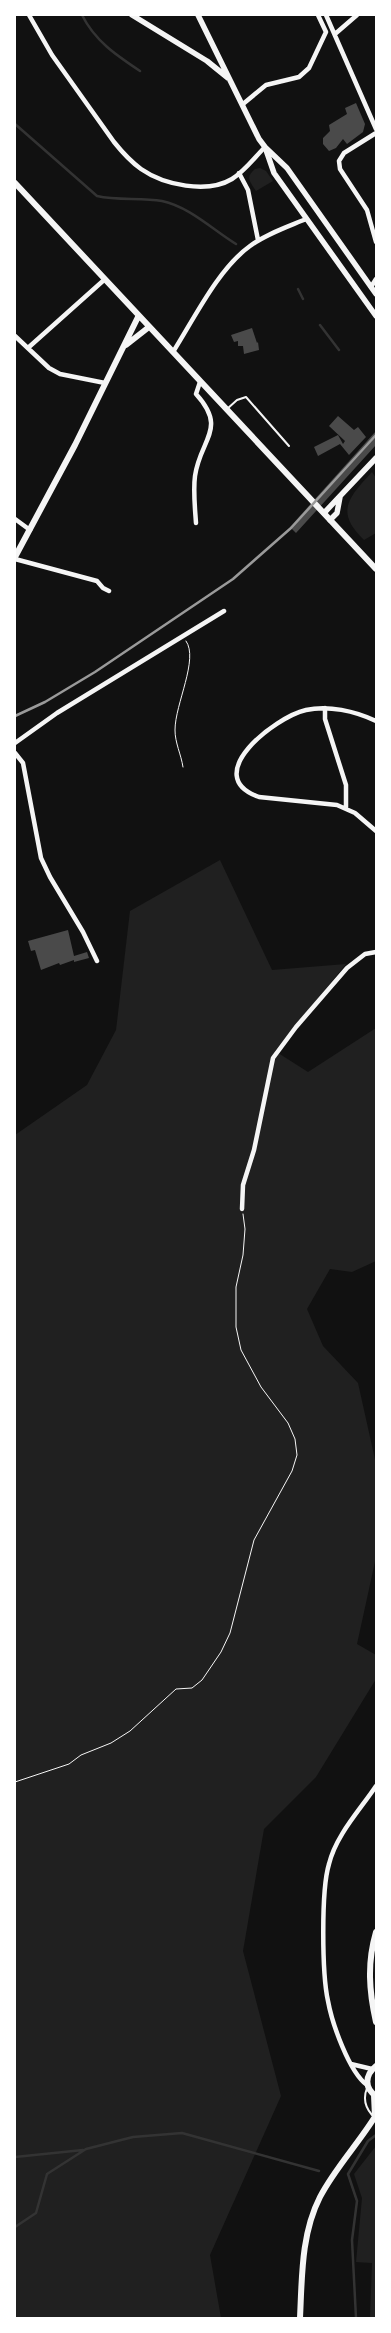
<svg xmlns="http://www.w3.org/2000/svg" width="391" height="2333" font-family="'PT Serif',serif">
  <rect width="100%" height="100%" fill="#111"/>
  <path fill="#202020" d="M260,168L266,171L273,181L256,191C250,182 245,177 255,169Z
    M372,472L376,478V533L364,540C335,512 348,498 372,472Z
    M220,860L272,970L346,964L275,1051L308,1072L376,1028V1261L352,1272L330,1269L307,1309L323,1346L358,1383L376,1464V1557L357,1644L376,1655V1679L316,1777L264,1829L243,1951L281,2096L210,2255L221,2318H15V1135L87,1085L116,1030L130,911Z
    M376,2146V2318H370L372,2263L356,2262L362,2198L354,2174Z"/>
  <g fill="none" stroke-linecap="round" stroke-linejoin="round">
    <path stroke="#333" stroke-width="2.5" d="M82,15C95,41 116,55 140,71
      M15,124L97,196C118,201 141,197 162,201C190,207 213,230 236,244
      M298,289L303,299
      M320,325L339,350
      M15,2157L83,2150
      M15,2227L36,2213L47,2174L86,2149L133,2137L182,2133L319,2171
      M356,2318L352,2240L357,2201L348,2174L368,2141L376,2135"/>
  </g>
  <path fill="#4a4a4a" d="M356,103L365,124L363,132L347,144L343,139L336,148L329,151L323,144V138L330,131L329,125L347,114L345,108Z
    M252,328L257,343L258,342L259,350L244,354L243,346H238V341L234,342L231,335Z
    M338,416L354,430L358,427L366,437L349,455L340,444L318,456L314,447L338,435L343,444L345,441L329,426Z
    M376,431V445L296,533L290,527Z
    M68,930L74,956L87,952L89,958L74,962V960L60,965L59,963L41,970L35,950L31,951L28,941Z"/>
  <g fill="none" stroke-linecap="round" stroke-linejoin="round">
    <path stroke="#f5f5f5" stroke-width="1" d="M183,767C181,754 175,743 175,730C175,704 199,659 186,641
      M15,1782L69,1764L81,1755L111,1743L130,1731L176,1689L192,1688L202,1680L221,1652L230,1633L254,1540L292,1471L297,1455L295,1439L288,1423L261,1387L241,1350L236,1327V1287L243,1255L245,1229L243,1214"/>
    <path stroke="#f5f5f5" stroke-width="2" d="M227,409L237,400L246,397L289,446
      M367,2088C363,2098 365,2107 372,2115"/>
    <path stroke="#f5f5f5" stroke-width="4.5" d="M29,15L52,55L114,142C122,152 130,161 141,169C164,185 207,194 232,179C245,171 255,157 265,147
      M326,15L376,129
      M335,34L357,15
      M243,104L266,85L299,77L309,68L326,32L318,15
      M376,133L344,153L339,161L340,169L367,210L376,242
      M239,173L248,190L258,240
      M371,287L376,279
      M15,336L49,368L60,374L105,383
      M29,347L104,280
      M173,352C194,319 218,269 250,246C266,234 287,227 306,219
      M15,519L30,530
      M196,523C195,508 193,491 195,476C200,439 228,429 196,394L200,382
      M15,559L97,581L103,588L109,591
      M325,708V719L346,785V808
      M376,721C355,711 328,705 306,710C275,717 199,776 259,797L337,805L355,813L376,831
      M15,743L57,713L224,611
      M15,753L23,763L41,858L50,877L83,932L97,961
      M242,1209L243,1185L254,1150L273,1058L296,1027L347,968L365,954L376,952
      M351,2064L372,2069
      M367,2085C349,2072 332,2023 328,2001C322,1974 321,1890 329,1864C336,1835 360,1810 376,1786"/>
    <path stroke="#f5f5f5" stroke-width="5.5" d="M132,15L207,61L228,78
      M198,15L259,139L265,147L274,173L376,316
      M266,148L287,168L376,294
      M324,513L376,458
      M330,520L337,513L340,497"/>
    <path stroke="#f5f5f5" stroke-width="6" d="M15,183L376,569
      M126,345L149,327
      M15,557L75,445L138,317
      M376,1932C367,1963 369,1991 376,2022
      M376,2066C365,2075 364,2088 376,2096
      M374,2095L375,2117
      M300,2318C302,2278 301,2234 320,2197C335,2168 359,2143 376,2115"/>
    <path stroke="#9a9a9a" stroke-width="2.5" d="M15,716L45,702L95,672L233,579L291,528L376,435"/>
  </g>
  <rect width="391" height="2333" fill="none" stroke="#ffffff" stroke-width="32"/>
</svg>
